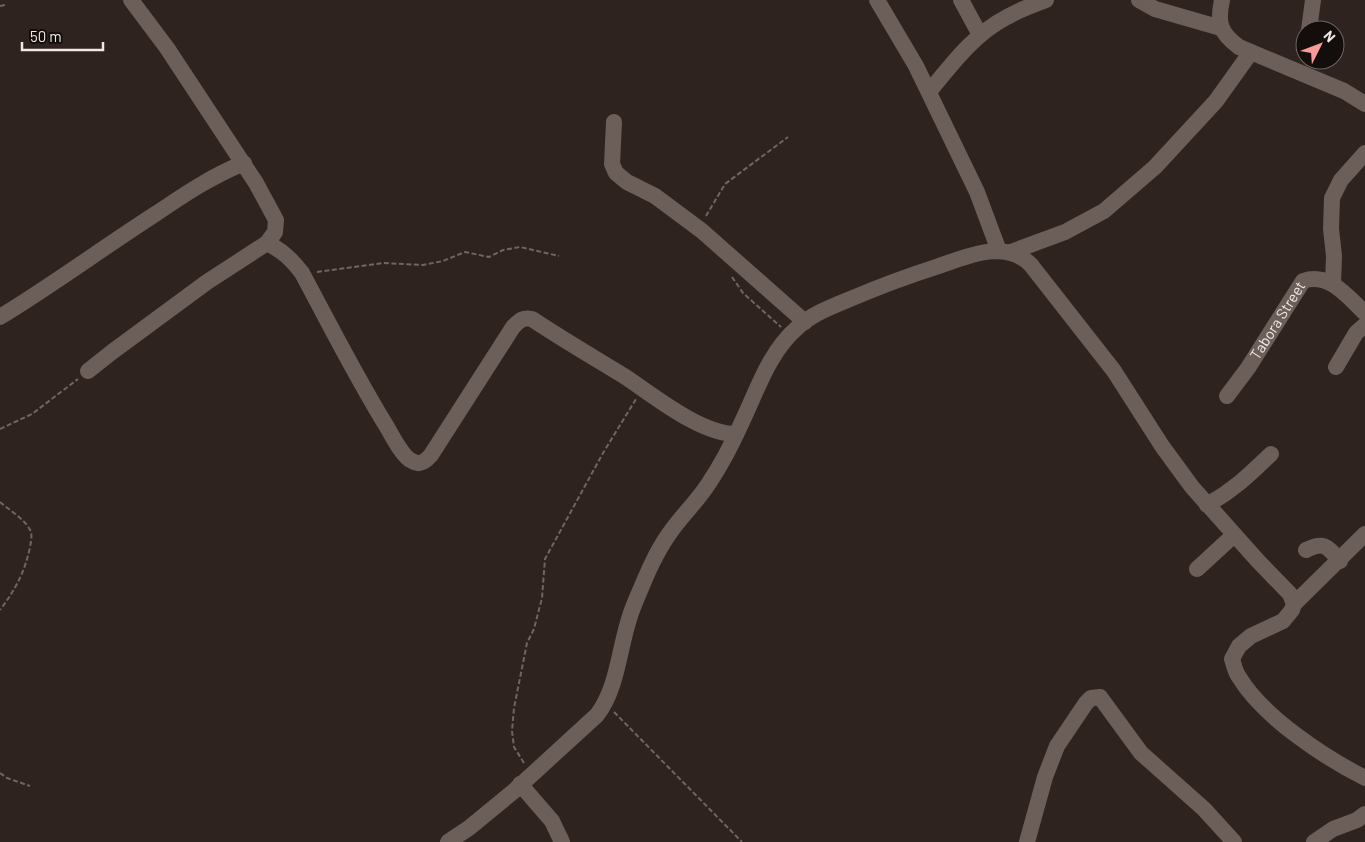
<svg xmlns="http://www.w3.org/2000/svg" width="1365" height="842" font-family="Barlow,sans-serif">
  <rect width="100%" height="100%" fill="#2e231e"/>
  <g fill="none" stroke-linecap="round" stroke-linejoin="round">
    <path stroke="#6f6661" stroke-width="2" stroke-dasharray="5 2.5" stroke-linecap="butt" d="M0,6L5,5
      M706,216L725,184L788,137
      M317,272L383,263L423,265L443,261L465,252L489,257L503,250L520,247L559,256
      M732,277L743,293L781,327
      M0,429L32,414L78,379
      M0,502C9,510 23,518 29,528C33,534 31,541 30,547C25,572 15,590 0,610
      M614,712L742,842
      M524,763L514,747L512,731L514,708L527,643L534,629L542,598L545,559L603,453L636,399
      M0,773L7,778L30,786"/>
    <g stroke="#6c5f59" stroke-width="16">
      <path d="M877,0L916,66L977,192L999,251"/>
      <path d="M961,0L980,35"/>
      <path d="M1139,0L1155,9L1221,28"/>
      <path d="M1222,0C1217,23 1220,33 1239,47L1344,91L1365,104"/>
      <path d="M1309,30L1313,0"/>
      <path d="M929,92C952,64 974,34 1007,17C1019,10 1033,5 1046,0"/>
      <path d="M614,122L612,164L616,173L627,182L655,196L702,231L805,322"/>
      <path d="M267,243C283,251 292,260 302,273C330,325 356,377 387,427C392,436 403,457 412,461C420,466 426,461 431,455L513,327C520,320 523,317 532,319C562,339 593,357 624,376C653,395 700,434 736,434"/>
      <path d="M1011,252L1065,232L1104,211L1155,167L1216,101L1251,52"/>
      <path d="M1333,284L1334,256L1331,229L1332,198L1341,180L1365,153"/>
      <path d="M0,317C54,284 104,247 157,213C185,194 212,176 244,163"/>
      <path d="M1336,367L1356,333L1365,325"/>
      <path d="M88,371L112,352L207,282L267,243L275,232L276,220L256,183L167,48L131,0"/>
      <path id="s1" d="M1227,396L1248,368L1303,281C1329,272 1347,296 1365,313"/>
      <path d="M1207,505C1234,490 1249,475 1271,454"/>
      <path d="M1306,550C1324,541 1327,546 1340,561"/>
      <path d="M1197,569L1234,535"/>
      <path d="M1294,604L1365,534"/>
      <path d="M520,784L552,821L562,842"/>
      <path d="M448,842L469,828L514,791L597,715C620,685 619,640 634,605C644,581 654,555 669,534C681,516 697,502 709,483C721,465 732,444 741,424C758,389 768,353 798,327C813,313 836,305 855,297C881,286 908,276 936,267C966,257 1005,238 1031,265L1114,371L1162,446L1192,487L1258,561L1290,594L1294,604L1292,610L1283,621L1251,636L1239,646L1232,659C1234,665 1235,672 1239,677C1263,717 1324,757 1365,778"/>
      <path d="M1027,842L1045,777L1057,746L1086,703L1091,698L1100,697L1141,753L1204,809L1234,842"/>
      <path d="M1314,842L1333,829L1357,820L1365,814"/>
    </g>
  </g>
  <g text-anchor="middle" stroke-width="5" stroke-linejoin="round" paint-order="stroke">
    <g font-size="15" fill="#f0e8e5" stroke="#130e0b">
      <text dy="5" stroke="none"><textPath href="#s1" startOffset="91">Tabora Street</textPath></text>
    </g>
  </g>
  <g transform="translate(1320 45) rotate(48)"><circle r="24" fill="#130e0b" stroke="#6b6562"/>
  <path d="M0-4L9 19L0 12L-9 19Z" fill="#f59b99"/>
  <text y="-8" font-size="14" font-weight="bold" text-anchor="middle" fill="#f0e8e5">N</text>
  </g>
  <path d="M22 42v8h81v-8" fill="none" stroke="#f0e8e5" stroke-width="2.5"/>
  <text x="30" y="42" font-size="15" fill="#f0e8e5" stroke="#130e0b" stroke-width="4" paint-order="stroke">50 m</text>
</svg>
